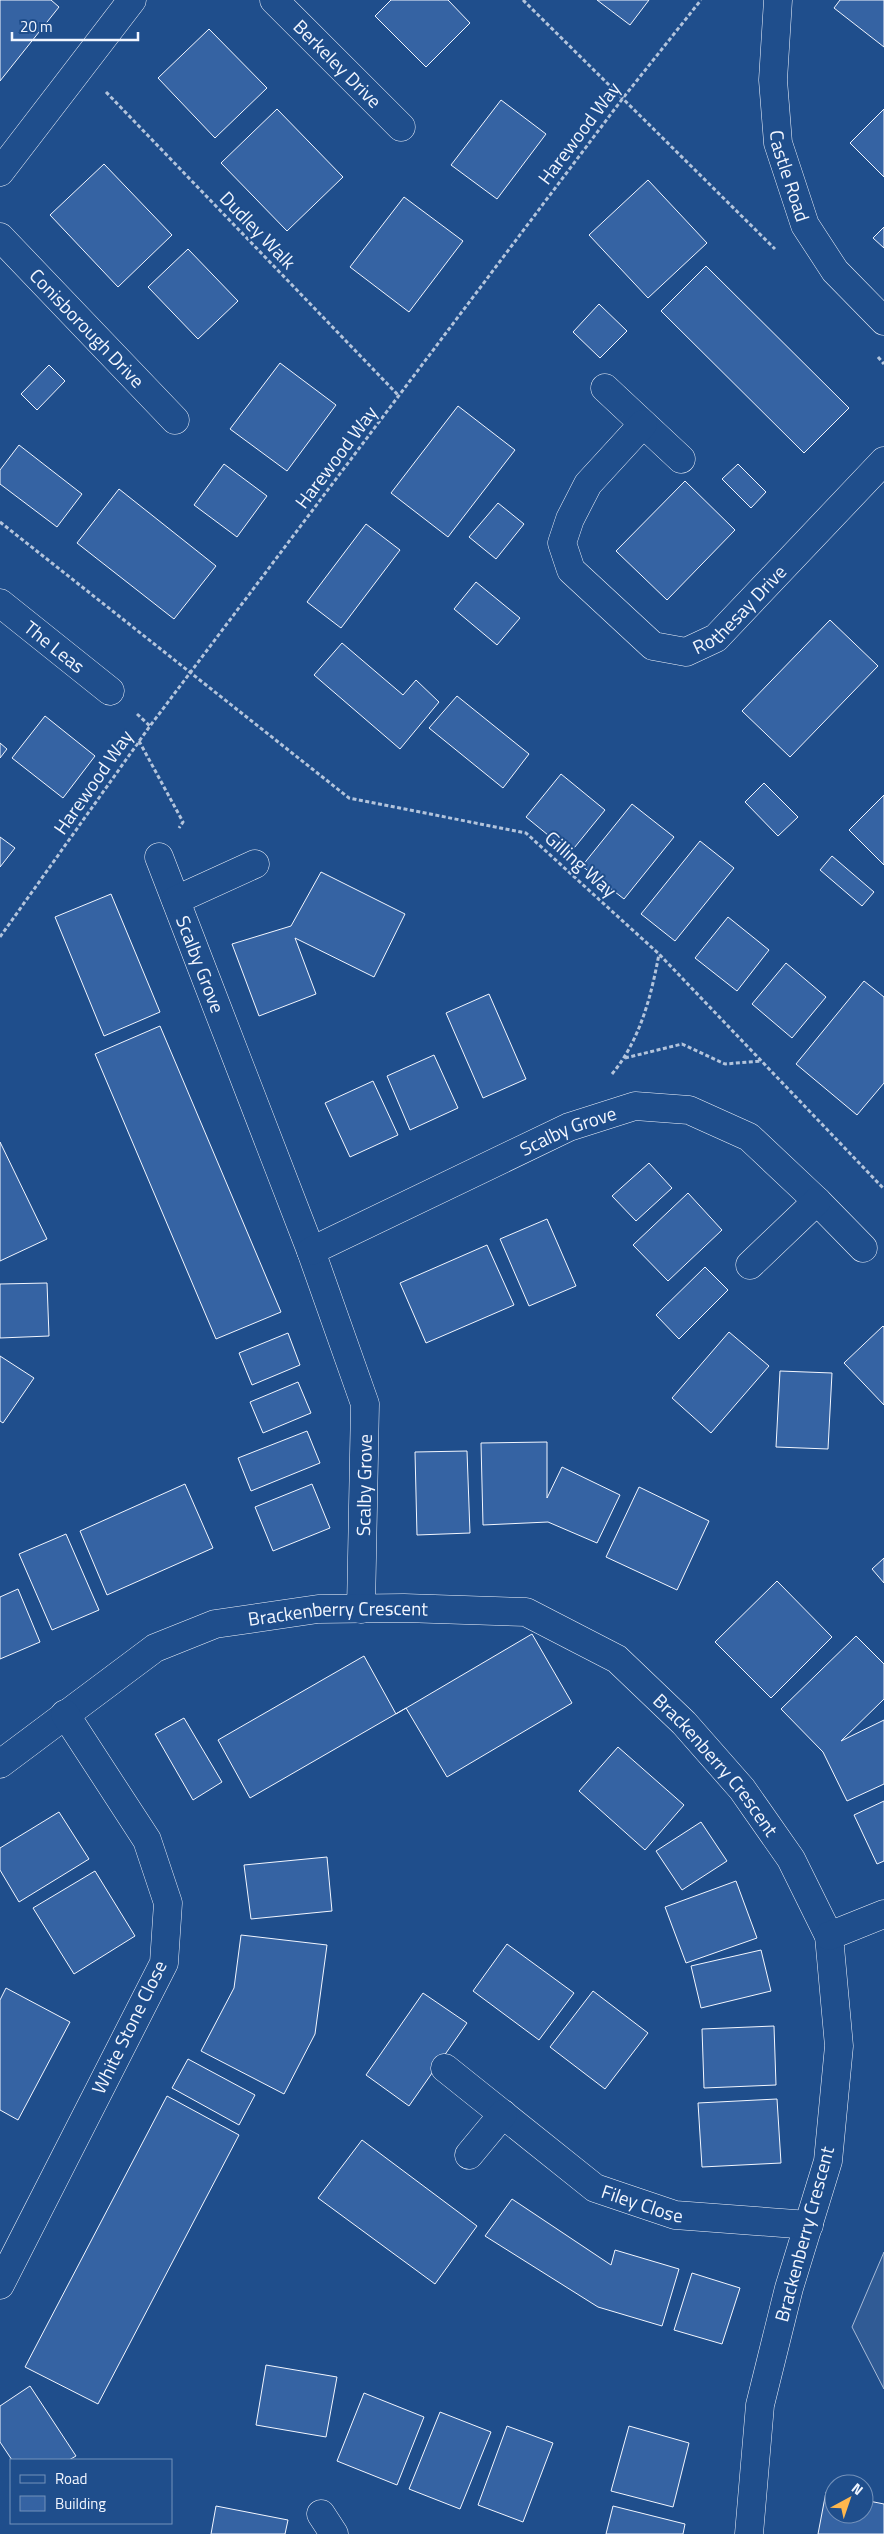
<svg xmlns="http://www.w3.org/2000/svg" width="884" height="2534" font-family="'Titillium Web',sans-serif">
  <rect width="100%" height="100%" fill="#1f4e8c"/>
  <path fill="#305b95" stroke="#a8bbd7" d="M884,2252V2389L852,2327Z"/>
  <path fill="#3563a3" stroke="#f2f6ff" d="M0,0H51L59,7L0,81Z
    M391,0H448L470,23L426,67L375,16Z
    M597,0H649L630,25Z
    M840,0H884V47L834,8Z
    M209,29L267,88L215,138L158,78Z
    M501,100L546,134L497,199L451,165Z
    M277,109L343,177L287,231L221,163Z
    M884,109V177L850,143Z
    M104,164L172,235L118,287L50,215Z
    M648,180L707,243L648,298L589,235Z
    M404,197L463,241L409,312L350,267Z
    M884,227V248L873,238Z
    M188,249L238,301L198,339L148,287Z
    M706,266L849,408L804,453L661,311Z
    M599,304L627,331L600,358L573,332Z
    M280,363L336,405L287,471L230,429Z
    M49,365L65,381L37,410L21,394Z
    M458,406L515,450L448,537L391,493Z
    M19,445L82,494L57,527L0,484V470Z
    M224,464L267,496L237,537L194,505Z
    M738,464L766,492L751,508L722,479Z
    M685,481L735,530L667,600L616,551Z
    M119,489L216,566L174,619L77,543Z
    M498,503L524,524L496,559L469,537Z
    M366,524L400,550L341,628L307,602Z
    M476,582L520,618L497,645L454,609Z
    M830,620L878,666L790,757L742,711Z
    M342,643L403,695L416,680L439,702L400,749L314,675Z
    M457,696L529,754L503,788L429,728Z
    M45,716L95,756L63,798L12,758Z
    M0,743L7,749L0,758Z
    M561,774L605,810L570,853L526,817Z
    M764,783L798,817L778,836L745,802Z
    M884,795V865L849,830Z
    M632,804L674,837L624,899L582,866Z
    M0,837L15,848L0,867Z
    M700,841L734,868L675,941L641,914Z
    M832,856L874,892L862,906L820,870Z
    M321,872L405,914L374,977L295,938L316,994L259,1016L232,944L291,926Z
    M111,894L160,1012L104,1036L55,917Z
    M728,917L769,950L737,991L695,958Z
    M786,963L826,997L792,1038L752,1004Z
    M864,981L884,997V1083L857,1115L796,1064Z
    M489,994L526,1079L483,1098L446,1013Z
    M160,1026L281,1312L216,1339L95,1054Z
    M434,1055L458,1108L410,1130L387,1076Z
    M373,1081L398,1135L350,1157L325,1103Z
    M0,1142L47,1239L0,1261Z
    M649,1163L672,1188L636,1221L612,1196Z
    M688,1193L722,1230L668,1281L633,1245Z
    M547,1219L576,1286L529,1306L500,1239Z
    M487,1245L514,1305L426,1343L400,1283Z
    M705,1267L728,1290L679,1339L656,1315Z
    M47,1283L49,1336L0,1338V1284Z
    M883,1326L884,1327V1405L844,1363Z
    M729,1332L769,1366L711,1433L672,1398Z
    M288,1333L300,1365L252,1385L239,1353Z
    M0,1356L34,1378L3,1423L0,1421Z
    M780,1371L832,1373L828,1449L776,1447Z
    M298,1382L311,1413L263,1433L250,1402Z
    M307,1431L320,1463L251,1491L238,1458Z
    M547,1442V1498L562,1467L620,1495L597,1543L548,1522L483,1525L481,1443Z
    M467,1451L470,1533L417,1535L415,1452Z
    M185,1484L213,1548L107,1595L80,1531Z
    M312,1484L330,1528L273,1551L255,1507Z
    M639,1487L709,1521L677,1590L606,1557Z
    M66,1534L99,1610L52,1630L19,1554Z
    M884,1558V1583L872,1569Z
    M777,1581L832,1637L771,1698L715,1642Z
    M18,1589L40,1642L0,1659V1597Z
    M532,1634L572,1703L447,1777L406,1708L250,1798L218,1740L364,1656L396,1714Z
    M856,1636L884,1664V1699L841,1741L884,1720V1784L847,1801L823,1752L781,1709Z
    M184,1718L222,1782L193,1800L155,1734Z
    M618,1747L684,1805L645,1850L579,1791Z
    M884,1801V1861L877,1864L854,1815Z
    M59,1812L89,1859L19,1902L0,1870V1848Z
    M701,1822L727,1861L682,1890L656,1851Z
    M327,1857L332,1911L251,1919L244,1865Z
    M95,1871L135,1936L74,1974L33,1908Z
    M736,1881L757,1938L686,1963L665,1907Z
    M241,1935L327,1945L315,2034L284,2094L201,2051L234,1988Z
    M507,1944L574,1993L539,2040L473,1991Z
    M761,1950L771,1991L701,2008L691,1966Z
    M6,1988L70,2022L18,2120L0,2110V2000Z
    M593,1991L648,2033L605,2089L550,2047Z
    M423,1993L467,2023L409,2106L366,2075Z
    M774,2026L776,2085L704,2088L702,2029Z
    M188,2059L255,2095L239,2125L172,2088Z
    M167,2096L239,2135L98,2404L25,2367Z
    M777,2099L781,2163L702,2167L698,2103Z
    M362,2140L477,2226L435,2284L318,2198Z
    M512,2199L611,2265L615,2250L679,2269L662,2326L598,2307L485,2236Z
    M692,2273L740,2288L722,2344L674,2330Z
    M266,2365L337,2377L326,2437L256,2425Z
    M30,2386L76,2456L69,2460H12L0,2442V2406Z
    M364,2393L424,2417L397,2485L337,2461Z
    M440,2412L491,2432L460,2509L409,2489Z
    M507,2426L553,2443L523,2522L478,2505Z
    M629,2426L689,2443L673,2507L611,2491Z
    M826,2492L834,2494V2514H864V2500L884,2504V2534H818Z
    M216,2506L288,2520L285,2534H211Z
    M613,2506L685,2524L683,2534H606Z"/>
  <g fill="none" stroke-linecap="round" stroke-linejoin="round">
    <defs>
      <g id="street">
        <path id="s1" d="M274,0L401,127"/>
        <path id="s2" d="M778,0L773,80L778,143L805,225L835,271L884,321"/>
        <path d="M0,172L132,0"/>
        <path id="s3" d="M0,237L175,420"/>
        <path d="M605,388L681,459"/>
        <path id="s4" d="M643,424L588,484L570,519L562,543L571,570L653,646L686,652L716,638L884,461"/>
        <path id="s5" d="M0,603L110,691"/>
        <path id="s6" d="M159,857L311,1251L365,1404L361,1609"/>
        <path d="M176,900L255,864"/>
        <path id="s7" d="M311,1251L569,1127L635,1106L689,1110L749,1137L817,1201L863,1248"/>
        <path d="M750,1265L817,1201"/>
        <path id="s8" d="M0,1764L155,1648L215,1624L318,1609L404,1608L526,1612L617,1659L684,1723L742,1789L791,1859L829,1936L839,2046L828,2161L789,2288L760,2405L749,2534"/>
        <path d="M829,1936L884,1914"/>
        <path id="s9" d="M445,2068L595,2188L675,2215L809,2225"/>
        <path d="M469,2155L503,2114"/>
        <path d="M0,2285L164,1963L168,1903L147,1840L65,1714"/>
        <path d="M321,2514L334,2534"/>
      </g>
    </defs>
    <use href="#street" stroke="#f2f6ff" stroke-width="29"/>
    <path stroke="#b3c4dc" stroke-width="3" stroke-dasharray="4 2.5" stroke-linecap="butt" d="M523,0L775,249
      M106,92L399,396
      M878,357L884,364
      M0,522L349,798L526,833L659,954L884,1189
      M137,714L150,726
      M139,741L183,822L179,828
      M0,937L150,726L623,98L701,0
      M625,1058L682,1044L725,1064L761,1061
      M612,1074C640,1040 651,997 659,954"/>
    <use href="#street" stroke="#1f4e8c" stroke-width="28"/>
  </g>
  <g text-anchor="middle" stroke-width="4" stroke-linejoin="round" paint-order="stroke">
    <g font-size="19" fill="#f2f6ff" stroke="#1f4e8c">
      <text dy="7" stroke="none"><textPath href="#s1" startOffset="90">Berkeley Drive</textPath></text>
      <text transform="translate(579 133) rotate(-53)" y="7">Harewood Way</text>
      <text dy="7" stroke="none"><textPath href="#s2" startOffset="178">Castle Road</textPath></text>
      <text transform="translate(258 230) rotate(46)" y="7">Dudley Walk</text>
      <text dy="7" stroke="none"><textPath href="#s3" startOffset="126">Conisborough Drive</textPath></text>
      <text transform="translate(336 457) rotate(-53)" y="7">Harewood Way</text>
      <text dy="7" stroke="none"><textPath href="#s4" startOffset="389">Rothesay Drive</textPath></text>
      <text dy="7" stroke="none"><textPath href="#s5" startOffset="70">The Leas</textPath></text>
      <text transform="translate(93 782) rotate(-55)" y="7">Harewood Way</text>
      <text transform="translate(581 864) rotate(42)" y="7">Gilling Way</text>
      <text dy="7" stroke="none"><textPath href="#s6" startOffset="115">Scalby Grove</textPath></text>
      <text dy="7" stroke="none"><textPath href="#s7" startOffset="284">Scalby Grove</textPath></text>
      <text transform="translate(364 1485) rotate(-89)" y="7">Scalby Grove</text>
      <text dy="7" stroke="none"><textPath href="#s8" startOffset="382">Brackenberry Crescent</textPath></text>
      <text dy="7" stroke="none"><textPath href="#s8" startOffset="818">Brackenberry Crescent</textPath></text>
      <text transform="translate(129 2027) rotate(-64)" y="7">White Stone Close</text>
      <text dy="7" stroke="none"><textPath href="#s9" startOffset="242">Filey Close</textPath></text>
      <text transform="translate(804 2234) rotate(-75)" y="7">Brackenberry Crescent</text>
    </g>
  </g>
  <rect x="10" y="2459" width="162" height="65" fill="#1f4e8c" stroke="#7391ba"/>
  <rect x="20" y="2475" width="25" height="8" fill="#1f4e8c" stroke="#7391ba"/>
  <text x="55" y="2484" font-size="15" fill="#f2f6ff">Road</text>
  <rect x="20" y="2496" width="25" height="15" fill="#3563a3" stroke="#7391ba"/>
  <text x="55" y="2509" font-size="15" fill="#f2f6ff">Building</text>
  <g transform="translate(849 2499) rotate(40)"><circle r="24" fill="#1f4e8c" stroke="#7391ba"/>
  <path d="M0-4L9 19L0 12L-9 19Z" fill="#ffb74d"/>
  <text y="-8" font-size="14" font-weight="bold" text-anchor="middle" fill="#f2f6ff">N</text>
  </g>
  <path d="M12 32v8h126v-8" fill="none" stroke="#f2f6ff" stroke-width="2.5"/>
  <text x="20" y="32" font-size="15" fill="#f2f6ff" stroke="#1f4e8c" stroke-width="4" paint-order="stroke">20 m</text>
</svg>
